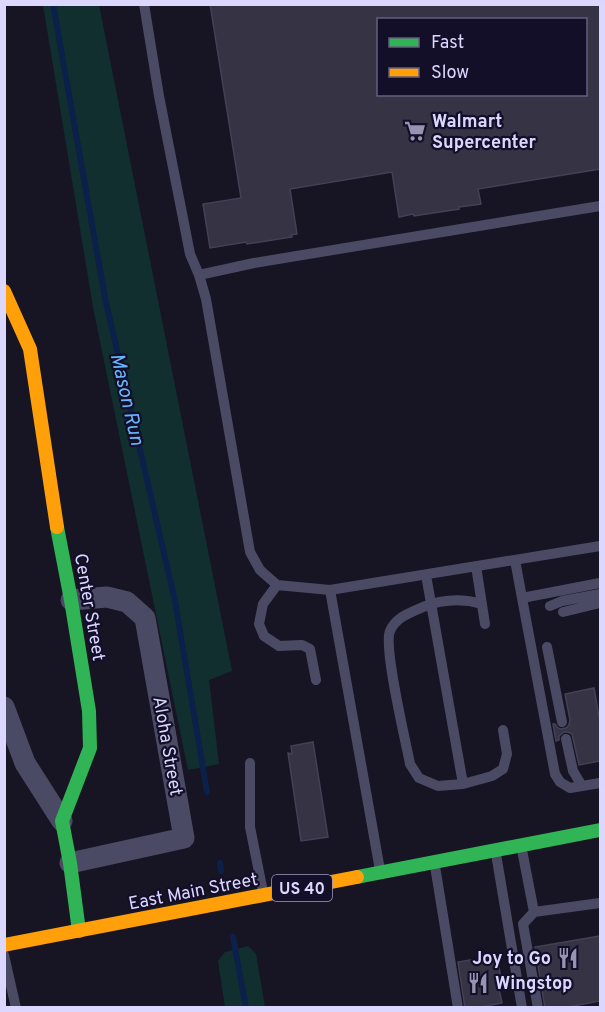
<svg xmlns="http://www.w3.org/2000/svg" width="605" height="1012" font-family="Overpass,sans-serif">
  <rect width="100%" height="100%" fill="#171523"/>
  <path fill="#122f30" d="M43,5H99L232,671L209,680L219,764L188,770L93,307Z
    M248,946L256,954L265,1007H225L218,961L225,952Z"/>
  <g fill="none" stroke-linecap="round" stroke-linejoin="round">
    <path stroke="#0b2149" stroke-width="6" d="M53,4L105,298L175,601L207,792
      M220,863L221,871
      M233,937L246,1008"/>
  </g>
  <path fill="#363345" stroke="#444057" stroke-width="1.5" fill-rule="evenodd" d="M210,4H600V169L478,189L481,204L459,207V209L414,216L413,214L399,217L392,172L290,189L297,234L291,235L292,237L247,244L246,242L210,248L203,204L241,198ZM378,20H585V94H378Z
    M594,688L600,722V761L579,765L572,734L568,732H564L559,736V740L556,741L553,724H555L557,727L560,729L566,728L569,725L570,720L565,694Z
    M313,742L328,837L301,841L288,753L292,754L291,746Z
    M600,936V1001L563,1008H545L535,947Z
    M497,955L501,979L497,980L502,1003L476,1008H465L458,962Z"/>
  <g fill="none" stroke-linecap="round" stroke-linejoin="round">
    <path stroke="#4b4a64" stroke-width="10" d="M144,4L159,96L190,254L199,275L206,299L250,552L260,570L277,585L330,590L380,870
      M199,275L254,263L600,206
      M515,560L522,598
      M476,566L485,624
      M426,575L463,784
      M600,583L522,598L555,774L560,782L570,788L600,783
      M277,585L263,604L259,624L264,636L279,646L302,645L310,649L316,680
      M330,590L600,546
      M482,604C461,598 443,599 423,607C410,613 396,617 390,631C383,647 406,742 410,764L419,778L438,786L463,784L492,776L503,769L507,754L503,730
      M550,606L562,601L600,594
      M563,612L600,603
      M547,647L562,722
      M566,739L573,771L582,786
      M250,763V827L263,892
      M522,850L534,912L523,924L538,1008
      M496,854L522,1008
      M435,866L458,1008
      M534,912L600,903
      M4,955L16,1008"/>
    <path stroke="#4b4a64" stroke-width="21" d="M4,707L25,763L62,821
      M70,863L184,838L145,618L127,602L107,597L71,600"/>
    <path stroke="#30b455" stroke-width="14" d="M57,527L71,600L89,711L90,748L62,821L70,863L79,931
      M357,877L600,830"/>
    <path stroke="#ff9f0a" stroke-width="14" d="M4,291L30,349L57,527
      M4,945L357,877"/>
  </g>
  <defs>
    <symbol id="supermarket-bare" viewBox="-9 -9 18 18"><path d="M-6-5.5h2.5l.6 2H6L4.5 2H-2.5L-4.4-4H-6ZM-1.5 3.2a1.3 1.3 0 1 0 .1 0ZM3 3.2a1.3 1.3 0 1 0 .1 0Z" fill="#9793b2" stroke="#130f29" stroke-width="2.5" paint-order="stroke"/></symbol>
    <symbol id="restaurant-bare" viewBox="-9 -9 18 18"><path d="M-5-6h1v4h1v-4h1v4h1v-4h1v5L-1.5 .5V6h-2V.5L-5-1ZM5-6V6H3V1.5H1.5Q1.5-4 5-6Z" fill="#9793b2" stroke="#130f29" stroke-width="2.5" paint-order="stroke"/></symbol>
  </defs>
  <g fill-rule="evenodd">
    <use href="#supermarket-bare" x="400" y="116" width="30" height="30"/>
    <use href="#restaurant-bare" x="553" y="943" width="30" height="30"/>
    <use href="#restaurant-bare" x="463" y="968" width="30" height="30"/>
  </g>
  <g text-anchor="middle" stroke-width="4.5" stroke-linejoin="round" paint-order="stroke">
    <rect fill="#130f29" stroke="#a09bbf" stroke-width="1.5" x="272" y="875" width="60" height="26" rx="4.5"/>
    <g font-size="16" font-weight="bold" fill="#dcd7ff">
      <text x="302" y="894">US 40</text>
    </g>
    <g font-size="18" font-weight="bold" fill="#dcd7ff" stroke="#130f29" text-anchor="start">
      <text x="432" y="127">Walmart<tspan x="432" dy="21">Supercenter</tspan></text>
      <text x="551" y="964" text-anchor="end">Joy to Go</text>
      <text x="495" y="989">Wingstop</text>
    </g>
    <g font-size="18" fill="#dcd7ff" stroke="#130f29">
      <text transform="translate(90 607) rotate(80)" y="6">Center Street</text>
      <text transform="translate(168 746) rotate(80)" y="6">Aloha Street</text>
      <text transform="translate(193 891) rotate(-11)" y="6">East Main Street</text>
    </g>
    <g font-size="20" font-style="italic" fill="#65b6ff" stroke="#130f29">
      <text transform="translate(128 399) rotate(77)" y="7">Mason Run</text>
    </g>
  </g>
  <rect width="605" height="1012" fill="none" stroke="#dcd7ff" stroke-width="12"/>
  <rect x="377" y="18" width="210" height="78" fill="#130f29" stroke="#635f7f" stroke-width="1.5"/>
  <rect x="389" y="38" width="30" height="9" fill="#30b455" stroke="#635f7f" stroke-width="1.5"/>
  <text x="431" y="48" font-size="18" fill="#dcd7ff">Fast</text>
  <rect x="389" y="68" width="30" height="9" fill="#ff9f0a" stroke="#635f7f" stroke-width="1.5"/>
  <text x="431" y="78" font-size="18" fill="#dcd7ff">Slow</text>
</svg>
